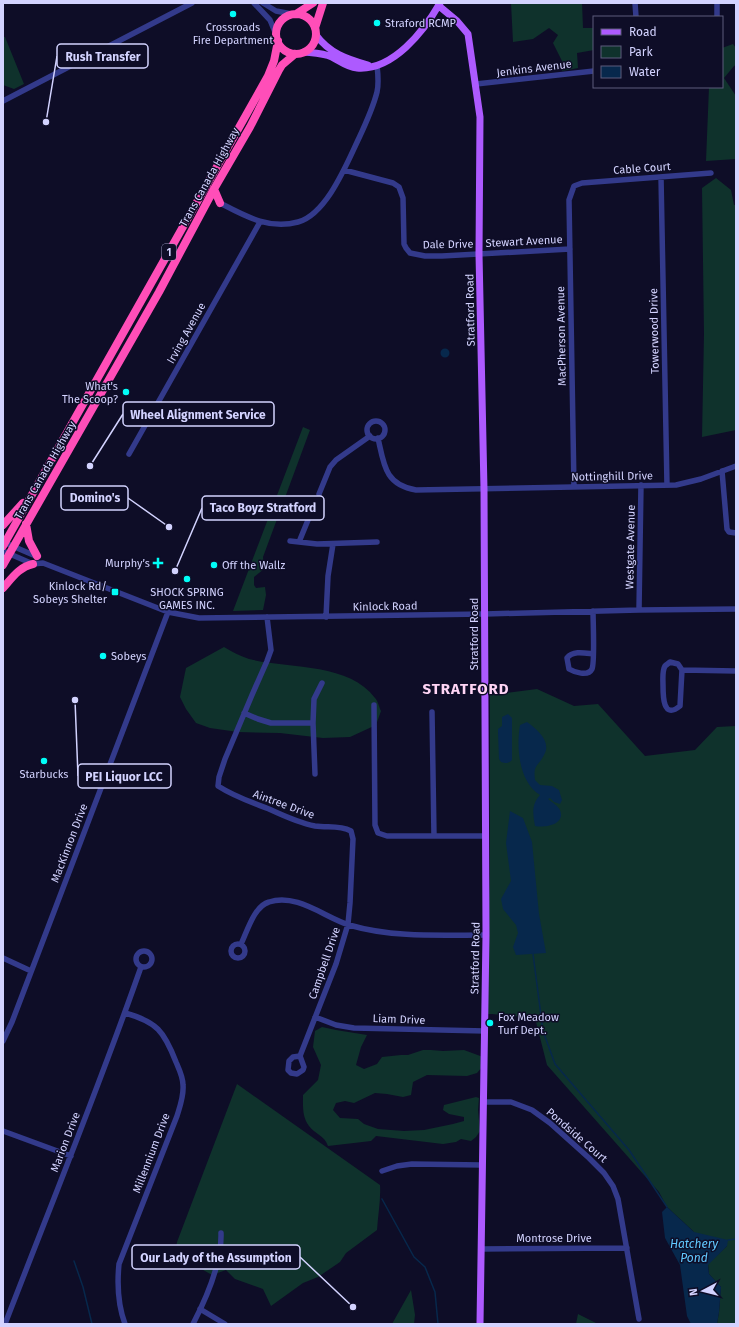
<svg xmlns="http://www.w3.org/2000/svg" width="739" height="1327" font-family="'Fira Sans',sans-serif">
  <rect width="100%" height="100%" fill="#0e0d27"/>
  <path fill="#0f322c" d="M511,3H582L583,28H594V50L577,53L578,68L562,71V61L553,43L558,35L549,28L533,39L513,42Z
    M3,37H5L24,84L14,89L3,85Z
    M733,44L736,48V65L734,66L724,78L736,96V159L706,161L709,87H722V48Z
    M716,178L731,190L734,205H736V430L702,437L704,334L702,188Z
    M303,427L310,430L263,557L264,569L254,577V585L256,588L265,587L266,595L263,610L233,611Z
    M224,647C232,652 240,656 249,659C287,669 349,662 375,698C378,701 379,707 381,711L376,725L350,737L323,738L280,733L238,732L210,728L196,723L186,709L180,697L186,668Z
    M537,689L574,706L598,704L645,756L695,750L717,727L736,726V1324H717L719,1312L721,1287L709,1274L708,1264L727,1246L704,1244L692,1230L667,1207L659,1192L547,1065L535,1018L492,1014H485L490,873V695Z
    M322,1027L336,1030L367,1035L361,1047L356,1065L364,1069L377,1064L382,1057L401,1055H408L423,1050H431L443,1051L464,1050L483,1057L482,1067L477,1073L467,1076L427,1075L413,1082L411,1095L403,1097L387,1094L375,1093L354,1103L345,1101L336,1103L333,1110L340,1118L358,1119L364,1124L378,1129L404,1131L424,1130L453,1124L464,1121V1117L449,1114L443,1110L444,1105L476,1097L479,1098L478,1110L480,1131L476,1137L471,1141L461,1139L456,1142L443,1144L376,1136L371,1141L328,1146C324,1135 315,1134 309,1126C302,1117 303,1106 303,1095L318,1080L321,1065L313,1047L315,1031Z
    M237,1084L380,1185C381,1199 378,1215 377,1230L346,1253L340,1262L318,1277L303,1283L271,1306L263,1289L235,1279L226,1270L212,1275L175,1254L177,1242Z
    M411,1290L415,1315L414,1324H392Z
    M578,1314L598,1324H576Z"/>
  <path fill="#07284c" d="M440.5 353a4.5 4.5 0 1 1 9 0a4.5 4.5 0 1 1-9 0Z
    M508,714L512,718V760C509,763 506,764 501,762L499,759L498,732V729L502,726V717Z
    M527,722C537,729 552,742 544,755C538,767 533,764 535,780L540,785L552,786L559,790L562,800L560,804L554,802L550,798L548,799C552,802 558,806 560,810C566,825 544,828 535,826C533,814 531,805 540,795C519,782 516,748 520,725Z
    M510,811L523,818L532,842L539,914L546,953L516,955L513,947L518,933L516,925L503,909L501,899L511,881L506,843Z
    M667,1207L694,1232L728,1240L727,1246L708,1265L709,1274L721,1287L719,1312L717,1324H691L687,1316L680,1265L665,1238L662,1212Z"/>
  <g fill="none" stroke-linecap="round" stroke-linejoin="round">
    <path stroke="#07284c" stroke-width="1.5" d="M533,954L543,1031L555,1064L629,1150L667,1207
      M382,1199L414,1257L425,1267L435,1292L438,1324
      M728,1240L736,1239
      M74,1261L83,1287L92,1324"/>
    <path stroke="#333a8b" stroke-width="5.5" d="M254,3L270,20L277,37
      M263,3L276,11L292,14
      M635,3L636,17
      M717,3V17
      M476,84L594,71
      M3,101L192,3
      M344,170L393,183L399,187L403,198L404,244L406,248L410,253L425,256H442L570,249
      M661,177L667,485
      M220,203C245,216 269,230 298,222C327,214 347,163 359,138C366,123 373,108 377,92C379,84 378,74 377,65
      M367 430a9 9 0 1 1 18 0a9 9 0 1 1-18 0Z
      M378,438C384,465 385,485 416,490L676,485L701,479L736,466
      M129,454L260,222
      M722,471L727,529L729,532L736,533
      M574,487L569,200L574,186L582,183L711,173
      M319,494L330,467L336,460L370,436
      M290,541L317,544L377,542
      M3,542L38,557
      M299,542L315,503
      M3,551L33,564L43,563L168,612L199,618L485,614L639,610L736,609
      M639,610L641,485
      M593,611C593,621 595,662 592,669C588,677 574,672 569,669L567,658C573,650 585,653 593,654
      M267,617L271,650L267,661L252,695L225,759L219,777L218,786C235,797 251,802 269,809C284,816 299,823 315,826C328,828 339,825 351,831L353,839L350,903L348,924L336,964L300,1056L293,1057L289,1061L288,1070L291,1073L297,1074L303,1070L304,1067L300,1056
      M326,617L328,576L333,544
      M670,662L678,664L682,670L680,706C663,720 663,696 663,685C663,679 662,671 665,666C666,665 669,663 670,662Z
      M682,670L736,671
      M374,705L375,825L378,833L387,836H486
      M432,712L434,836
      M244,713L258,719L271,723H313
      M315,774L313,723L314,699L322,683
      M231 951a7 7 0 1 1 14 0a7 7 0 1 1-14 0Z
      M241,944C247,932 254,906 269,902C297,893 324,917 349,925C393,938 441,935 486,935
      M136 959a8 8 0 1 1 16 0a8 8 0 1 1-16 0Z
      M3,958L31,971
      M315,1017L336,1025L354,1028L485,1031
      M3,1041L12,1022L168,612
      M483,1102H511L532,1110L550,1123L589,1158L604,1173L613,1186L618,1199L639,1319
      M3,1131L71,1156
      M382,1171L397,1166L412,1164L482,1165
      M481,1249L627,1248
      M200,1309L225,1324
      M5,1324C51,1205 99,1087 141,967
      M125,1324C118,1305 117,1284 119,1264L177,1116C180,1106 184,1096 183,1085C183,1077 179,1069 176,1062C164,1031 157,1022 125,1013
      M193,1324C207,1297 222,1263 221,1233"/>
    <path stroke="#ad5aff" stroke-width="7" d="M439,6L457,21L468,34L480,117L479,254L484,489L486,935L480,1324
      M316,35C329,53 347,59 368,65
      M304,52C314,53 323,53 332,57C340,61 347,67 357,68C393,71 424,31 440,3"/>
    <path stroke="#ff4eb8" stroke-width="8" d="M296,14L313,3
      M276 34a20 20 0 1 1 40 0a20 20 0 1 1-40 0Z
      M315,28L323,3
      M214,189L220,203
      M26,524L29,541L37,556
      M3,525L23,503
      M3,546L268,76L274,61L278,41
      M3,565L159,292L214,189L250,127L279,70L282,65L295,54
      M3,588C12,578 19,567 33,564"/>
  </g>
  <g fill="#00fef8" stroke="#0e0d27" stroke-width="1.5">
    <circle cx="233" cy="14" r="4"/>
    <circle cx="377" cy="23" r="4"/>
    <circle cx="126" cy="392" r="4"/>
    <path d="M156 557h4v4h4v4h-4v4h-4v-4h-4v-4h4z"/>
    <circle cx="214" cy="565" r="4"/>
    <circle cx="187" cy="579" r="4"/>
    <rect x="111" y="588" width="8" height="8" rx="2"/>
    <circle cx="103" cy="656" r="4"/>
    <circle cx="44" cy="761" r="4"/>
    <circle cx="490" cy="1023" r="4"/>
  </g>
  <g text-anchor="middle" stroke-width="3" stroke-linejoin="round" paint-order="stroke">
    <rect fill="#0e0d27" stroke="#9898be" stroke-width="1" x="162" y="244" width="14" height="16" rx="3"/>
    <g font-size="10" font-weight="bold" fill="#d3d3ff">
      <text x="169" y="256">1</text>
    </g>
    <g font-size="11" fill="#d3d3ff" stroke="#0e0d27" text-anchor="start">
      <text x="385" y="27">Straford RCMP</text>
      <text x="233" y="31" text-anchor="middle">Crossroads<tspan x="233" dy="13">Fire Department</tspan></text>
      <text x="118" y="390" text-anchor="end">What's<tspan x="118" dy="13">The Scoop?</tspan></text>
      <text x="150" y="567" text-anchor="end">Murphy’s</text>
      <text x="222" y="569">Off the Wallz</text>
      <text x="107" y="590" text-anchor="end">Kinlock Rd/<tspan x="107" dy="13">Sobeys Shelter</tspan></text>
      <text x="187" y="596" text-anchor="middle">SHOCK SPRING<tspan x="187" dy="13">GAMES INC.</tspan></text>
      <text x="111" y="660">Sobeys</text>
      <text x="44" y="778" text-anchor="middle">Starbucks</text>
      <text x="498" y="1021">Fox Meadow<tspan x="498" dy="13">Turf Dept.</tspan></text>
    </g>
    <g font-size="11" fill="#d3d3ff" stroke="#0e0d27">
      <text transform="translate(534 68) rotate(-7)" y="4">Jenkins Avenue</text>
      <text transform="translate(642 168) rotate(-4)" y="4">Cable Court</text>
      <text transform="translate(209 177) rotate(-61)" y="4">Trans Canada Highway</text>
      <text transform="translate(524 241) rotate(-3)" y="4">Stewart Avenue</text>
      <text transform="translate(448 244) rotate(-1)" y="4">Dale Drive</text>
      <text transform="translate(470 310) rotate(-91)" y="4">Stratford Road</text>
      <text transform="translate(654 331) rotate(-91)" y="4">Towerwood Drive</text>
      <text transform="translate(186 333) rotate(-61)" y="4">Irving Avenue</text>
      <text transform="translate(561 336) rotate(-91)" y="4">MacPherson Avenue</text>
      <text transform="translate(45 470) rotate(-60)" y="4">Trans Canada Highway</text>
      <text transform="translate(612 476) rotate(-1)" y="4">Nottinghill Drive</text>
      <text transform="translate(630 547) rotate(-89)" y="4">Westgate Avenue</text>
      <text transform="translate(385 606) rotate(-1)" y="4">Kinlock Road</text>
      <text transform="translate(474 634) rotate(-90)" y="4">Stratford Road</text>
      <text transform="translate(284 804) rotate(20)" y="4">Aintree Drive</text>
      <text transform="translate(69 843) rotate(-69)" y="4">MacKinnon Drive</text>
      <text transform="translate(475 958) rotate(-89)" y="4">Stratford Road</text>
      <text transform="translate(324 963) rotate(-71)" y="4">Campbell Drive</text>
      <text transform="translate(399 1019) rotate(2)" y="4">Liam Drive</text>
      <text transform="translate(577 1135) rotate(41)" y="4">Pondside Court</text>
      <text transform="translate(65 1142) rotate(-69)" y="4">Marion Drive</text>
      <text transform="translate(151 1153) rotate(-69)" y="4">Millennium Drive</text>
      <text x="554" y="1242">Montrose Drive</text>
    </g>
    <g font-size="12" font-style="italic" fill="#61c9ff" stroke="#0e0d27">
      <text x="694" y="1248">Hatchery<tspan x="694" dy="14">Pond</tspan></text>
    </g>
    <g font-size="15" font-weight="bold" letter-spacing="1" fill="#ffd5f5" stroke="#0e0d27">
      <text x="466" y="694">STRATFORD</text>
    </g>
  </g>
  <path fill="none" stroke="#d3d3ff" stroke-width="1.5" d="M46 122L57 56M90 466L123 414M169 527L128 498M175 571L202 508M75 700L78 776M353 1307L300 1257"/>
  <g fill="#d3d3ff" stroke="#0e0d27" stroke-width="1.5">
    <circle cx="46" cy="122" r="4"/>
    <circle cx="90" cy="466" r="4"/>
    <circle cx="169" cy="527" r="4"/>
    <circle cx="175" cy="571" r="4"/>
    <circle cx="75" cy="700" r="4"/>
    <circle cx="353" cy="1307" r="4"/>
  </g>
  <g fill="#0e0d27" stroke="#d3d3ff" stroke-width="1.5">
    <rect x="57" y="44" width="91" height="24" rx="4"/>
    <rect x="123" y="402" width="151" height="24" rx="4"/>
    <rect x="61" y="486" width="67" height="24" rx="4"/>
    <rect x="202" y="496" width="122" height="24" rx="4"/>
    <rect x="78" y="764" width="93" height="24" rx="4"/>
    <rect x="132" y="1245" width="168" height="24" rx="4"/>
  </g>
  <g font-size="12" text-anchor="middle" font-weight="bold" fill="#d3d3ff">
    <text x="103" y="61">Rush Transfer</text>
    <text x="198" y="419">Wheel Alignment Service</text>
    <text x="95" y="502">Domino's</text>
    <text x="263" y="512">Taco Boyz Stratford</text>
    <text x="124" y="781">PEI Liquor LCC</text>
    <text x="216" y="1262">Our Lady of the Assumption</text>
  </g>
  <rect width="739" height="1327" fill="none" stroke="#d3d3ff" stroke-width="8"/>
  <rect x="593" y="16" width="130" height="72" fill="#0e0d27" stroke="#5d5c7d"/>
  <rect x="601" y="29" width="20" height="6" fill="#ad5aff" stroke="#5d5c7d"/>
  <text x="629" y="36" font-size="12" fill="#d3d3ff">Road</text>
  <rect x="601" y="46" width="20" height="12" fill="#0f322c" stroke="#5d5c7d"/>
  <text x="629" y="56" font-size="12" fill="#d3d3ff">Park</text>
  <rect x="601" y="66" width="20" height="12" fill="#07284c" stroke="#5d5c7d"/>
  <text x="629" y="76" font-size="12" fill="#d3d3ff">Water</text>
  <g transform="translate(703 1291) rotate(263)" stroke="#0e0d27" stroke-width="3" paint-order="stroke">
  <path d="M0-3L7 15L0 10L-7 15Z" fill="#d3d3ff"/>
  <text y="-6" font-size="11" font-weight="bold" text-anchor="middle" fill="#d3d3ff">N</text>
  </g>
</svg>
